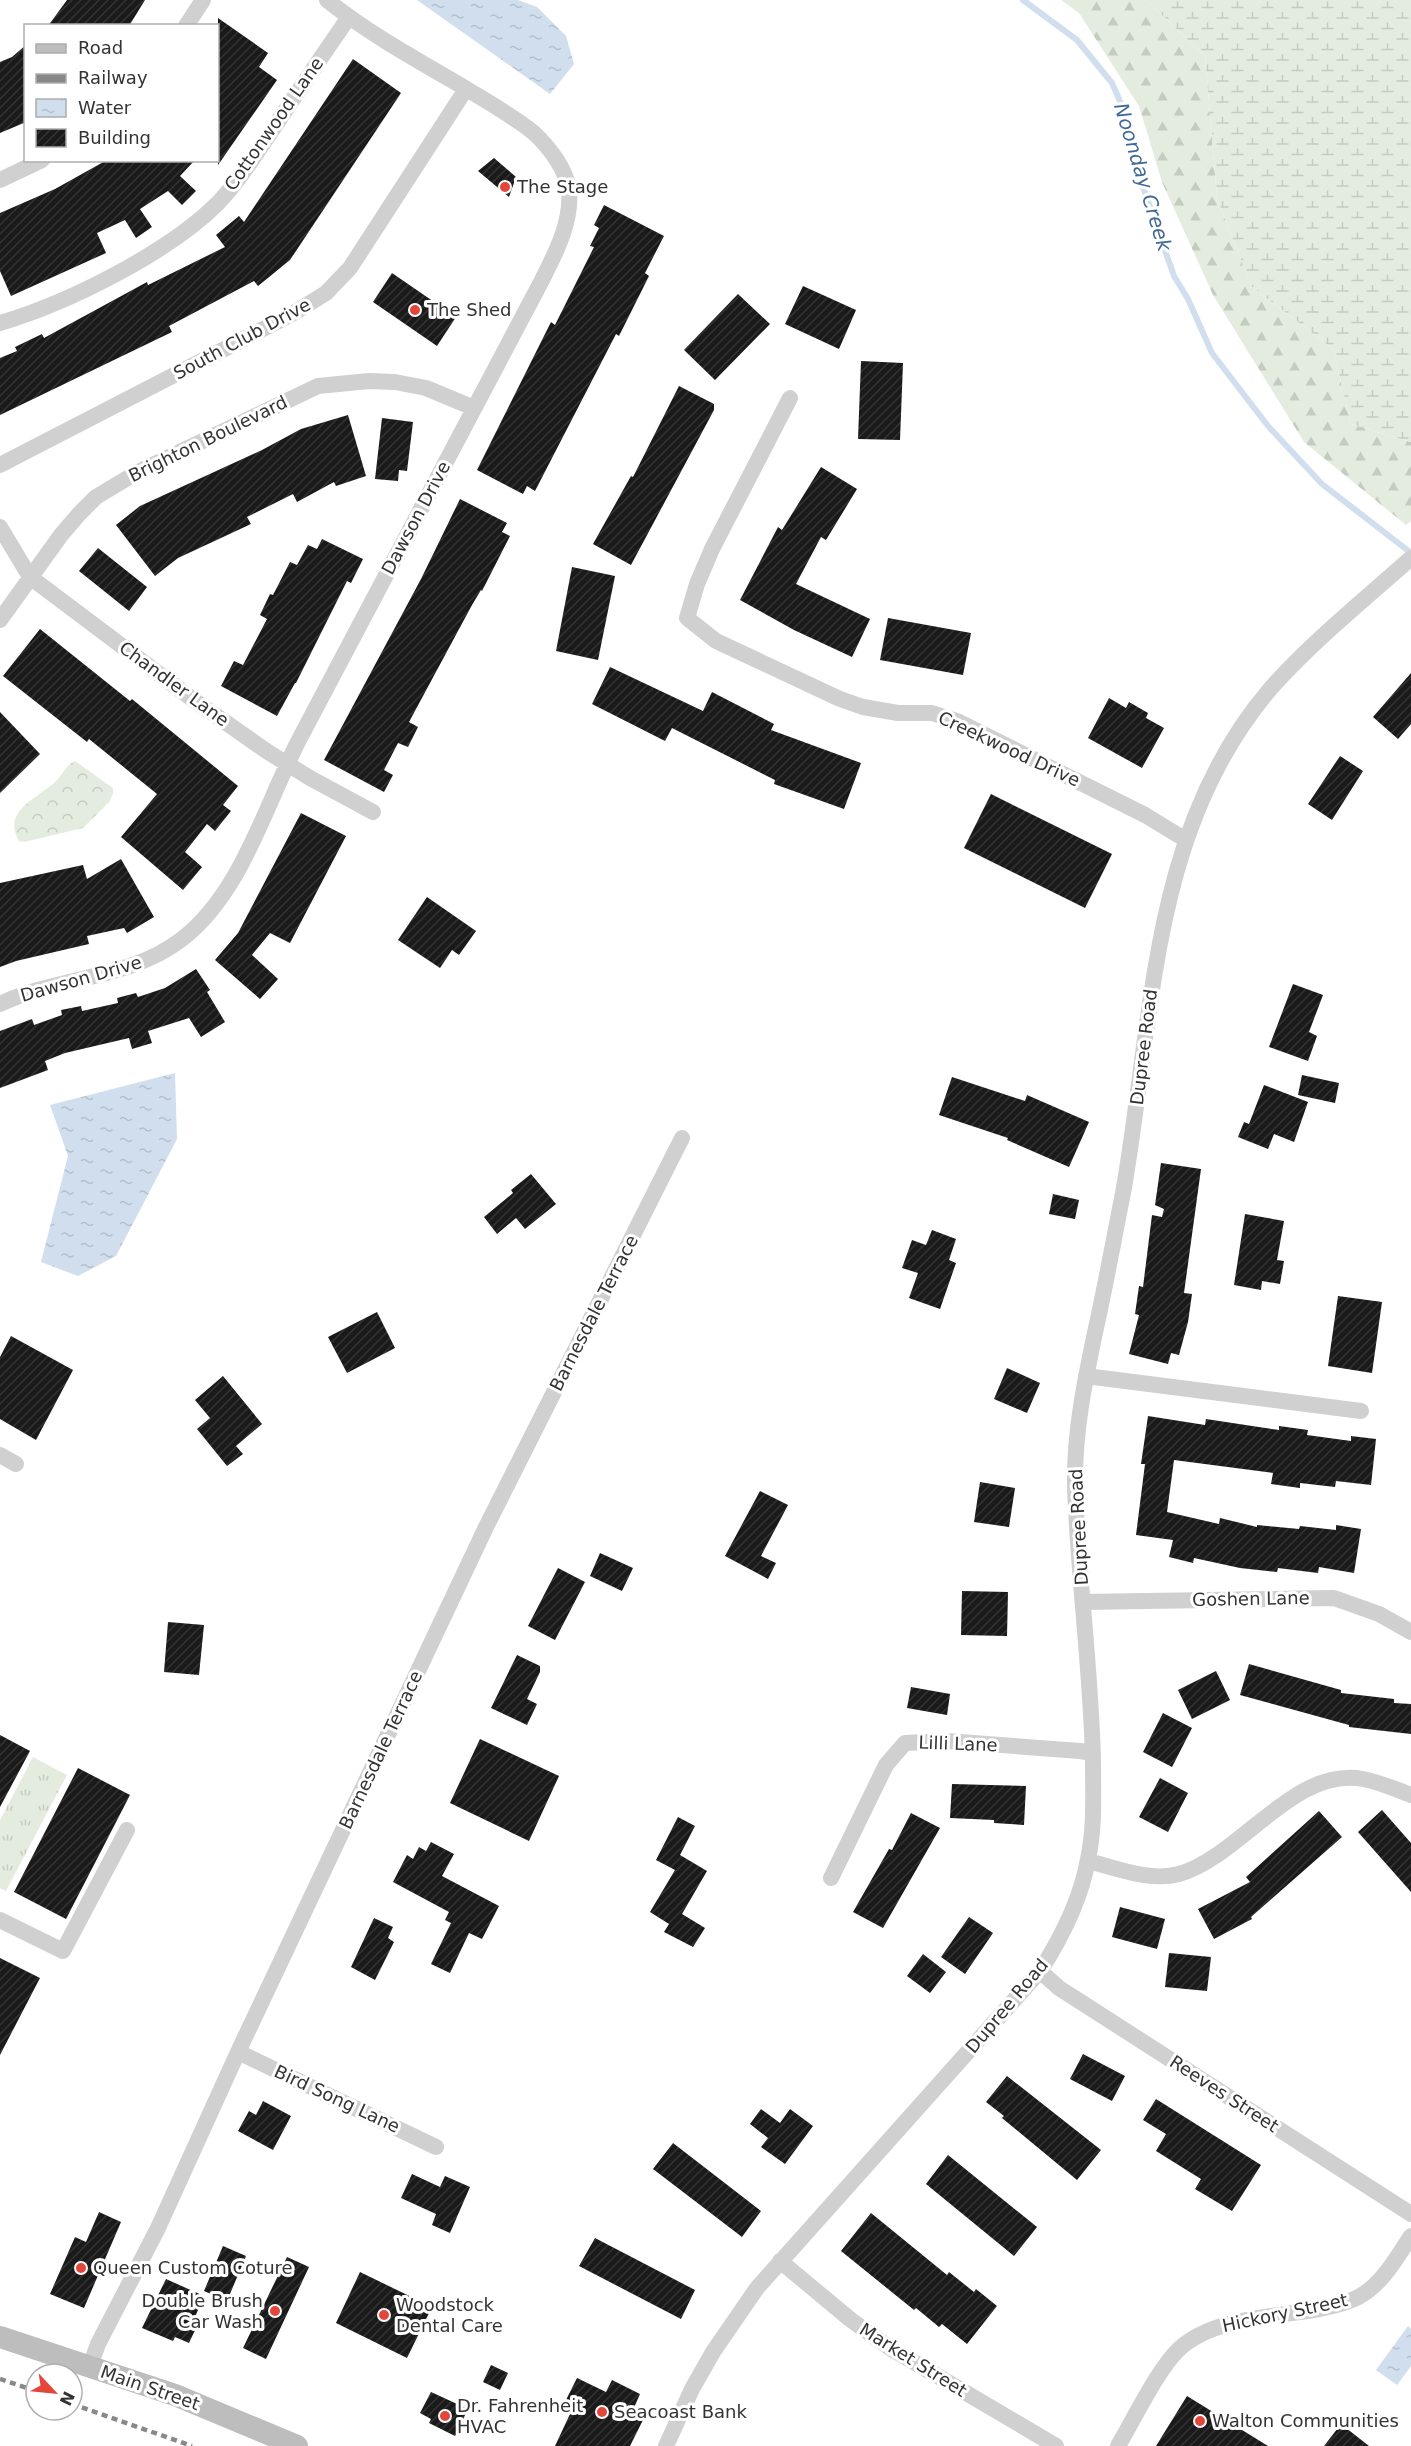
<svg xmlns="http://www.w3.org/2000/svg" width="1411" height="2446" font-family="'DejaVu Sans',sans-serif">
  <defs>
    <pattern id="grass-tufts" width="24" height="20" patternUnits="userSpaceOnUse" patternTransform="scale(1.5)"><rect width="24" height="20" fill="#e4ecdf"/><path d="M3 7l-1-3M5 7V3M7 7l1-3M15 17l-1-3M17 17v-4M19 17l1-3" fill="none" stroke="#c4cbc0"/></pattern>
    <pattern id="forest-firs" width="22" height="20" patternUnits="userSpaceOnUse" patternTransform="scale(1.5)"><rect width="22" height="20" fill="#e4ecdf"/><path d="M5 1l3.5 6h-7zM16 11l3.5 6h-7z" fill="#c4cbc0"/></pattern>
    <pattern id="wetland-marsh" width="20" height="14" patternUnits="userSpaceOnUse" patternTransform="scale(1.5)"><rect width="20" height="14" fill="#e4ecdf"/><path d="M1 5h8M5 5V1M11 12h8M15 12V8" fill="none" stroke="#c4cbc0"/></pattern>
    <pattern id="park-crowns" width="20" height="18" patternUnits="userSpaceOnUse" patternTransform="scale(1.5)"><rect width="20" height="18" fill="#e4ecdf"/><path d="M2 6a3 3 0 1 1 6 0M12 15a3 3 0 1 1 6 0" fill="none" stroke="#c4cbc0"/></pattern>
    <pattern id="water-ripples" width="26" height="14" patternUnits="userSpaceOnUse" patternTransform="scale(1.5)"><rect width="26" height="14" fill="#d0deed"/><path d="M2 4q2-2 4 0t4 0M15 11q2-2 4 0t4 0" fill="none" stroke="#b3bfcc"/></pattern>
    <pattern id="building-hatch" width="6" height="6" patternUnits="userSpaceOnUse" patternTransform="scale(1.5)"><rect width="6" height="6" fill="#1a1a1a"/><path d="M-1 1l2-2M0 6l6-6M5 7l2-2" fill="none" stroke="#333"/></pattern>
  </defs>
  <rect width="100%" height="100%" fill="#fff"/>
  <path fill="url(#grass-tufts)" d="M33,1757L67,1775L6,1891L0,1888V1820Z"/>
  <path fill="url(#forest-firs)" d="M1061,0H1146L1205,56L1217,198L1251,286L1333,349L1351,424L1411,442V521L1406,525L1304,442L1213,295L1162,182L1139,106L1079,13Z"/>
  <path fill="url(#wetland-marsh)" d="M1146,0H1411V442L1351,424L1333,349L1251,286L1217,198L1205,56Z"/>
  <path fill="url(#park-crowns)" d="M75,761L113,788V794L109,802L83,828L24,842L19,841C1,810 38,799 56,781C63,774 66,765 75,761Z"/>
  <path fill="url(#water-ripples)" d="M417,0H518L537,7L566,36L574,64L550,94Z
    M175,1073L177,1139L116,1256L78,1276L41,1262L68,1156L50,1105Z
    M1408,2326L1411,2329V2366L1397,2385L1376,2370Z"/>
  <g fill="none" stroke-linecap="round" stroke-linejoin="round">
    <path stroke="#d0deed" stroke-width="6" d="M1023,0L1077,40L1112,83L1129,122L1136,167L1174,276L1188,299L1212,353L1268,426L1322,484L1411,553"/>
  </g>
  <path fill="url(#building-hatch)" d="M67,0H145L129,26H48Z
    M218,18L268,53L259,67L277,80L218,165Z
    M26,45V122L0,133V62L12,57Z
    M353,59L401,93L290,260L258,286L254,281L169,326L172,332L0,415V358L17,351L15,347L42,334L44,338L147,282L148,285L225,247L216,235L239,216L244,222Z
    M494,158L516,177L509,197L478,171Z
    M107,160H195L180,176L196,191L182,205L168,191L140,209L152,227L136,238L125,220L97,233L106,253L11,296L0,271V213L55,189Z
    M604,205L664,236L645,273L649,276L619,336L616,334L535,491L527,486L523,494L477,470L551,322L555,325L594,247L590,246L599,228L594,225Z
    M392,273L456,317L437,346L373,302Z
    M803,286L856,310L839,349L785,324Z
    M738,294L770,324L715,380L684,350Z
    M861,361L903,363L900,440L858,439Z
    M679,386L714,404V410L631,565L593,544L631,476L633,477Z
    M348,415L366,476L336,486L334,482L297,502L293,494L247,517L251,524L178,558L155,576L116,525L140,506L262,450L301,429Z
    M382,418L413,422L407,471L399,470L398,481L375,479Z
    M821,467L857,489L826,540L821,537L796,584L870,619L852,657L794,630L740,600L778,527L782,530Z
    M460,499L507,523L502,532L510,536L482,591L481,590L472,605L409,722L418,727L408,747L398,743L384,770L393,775L384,792L324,760L421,579Z
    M322,539L363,559L351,583L347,581L296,683H295L277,716L221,686L234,661L243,665L267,619L260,615L270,594L273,595L290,562L297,565L308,545L317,549Z
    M98,548L147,587L129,611L79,571Z
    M572,567L615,576L598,660L556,651Z
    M888,618L971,633L963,675L880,660Z
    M40,629L130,701L132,699L238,786L223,805L231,811L215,831L207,824L185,852L202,867L183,890L121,837L157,794L89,739L87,742L3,676Z
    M610,667L703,711L712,692L774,724L771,730L861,763L844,809L774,784L775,780L672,728L665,741L592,704Z
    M1411,673V724L1398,739L1373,717Z
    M1109,698L1126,708L1129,702L1148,713L1146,718L1164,728L1142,768L1088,738Z
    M0,712L40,754L0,793Z
    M1340,756L1363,771L1332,820L1308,804Z
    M991,794L1112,854L1085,908L964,848Z
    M301,813L346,836L290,943L270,933L252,955L278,979L260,999L215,960L238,933Z
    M121,859L154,917L127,933L124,928L87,936L89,944L16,961L0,967V883L83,865L87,879Z
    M427,897L476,931L459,955L452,950L440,968L398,940Z
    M196,969L210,990L207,992L225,1022L201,1037L189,1018L148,1031L152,1043L132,1049L129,1038L65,1053L45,1061L48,1070L0,1088V1031L32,1019L34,1025L62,1015L61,1010L81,1006L82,1011L118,1003L117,998L136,993L138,997L165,988Z
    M1293,984L1323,995L1309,1032L1317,1036L1308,1061L1269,1047Z
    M1302,1075L1339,1083L1335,1103L1298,1095Z
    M952,1077L1025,1101L1027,1095L1089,1122L1069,1167L1007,1140L1008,1138L939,1115Z
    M1264,1085L1308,1102L1294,1142L1274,1134L1268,1149L1238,1137L1244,1122L1249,1124Z
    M1161,1163L1201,1169L1184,1293L1192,1294L1188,1322L1179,1355L1171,1353L1168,1364L1129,1354L1139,1315L1135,1314L1139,1286L1143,1287L1152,1215L1162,1217L1164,1209L1155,1205Z
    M531,1174L556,1204L525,1229L516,1218L497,1234L484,1217L513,1193L511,1190Z
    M1053,1194L1079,1200L1075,1219L1049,1214Z
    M1245,1214L1284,1221L1277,1260L1284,1261L1280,1284L1262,1281L1261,1290L1234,1285Z
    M932,1230L956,1239L949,1260L956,1263L940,1309L909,1298L918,1273L902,1268L912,1240L926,1245Z
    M1338,1296L1382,1302L1372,1373L1328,1366Z
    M377,1312L395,1348L347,1373L328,1337Z
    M11,1336L73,1370L36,1440L0,1419V1357Z
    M1007,1368L1040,1383L1027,1413L994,1399Z
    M223,1376L262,1424L236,1446L243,1454L227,1466L197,1429L210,1418L195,1400Z
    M1148,1416L1205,1425L1206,1419L1279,1430V1426L1308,1430L1307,1435L1351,1441V1436L1376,1439L1371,1485L1336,1481L1335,1487L1300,1483V1488L1271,1484L1273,1473L1174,1460L1167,1512L1219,1524L1220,1518L1257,1527V1525L1299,1529L1300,1526L1336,1530V1525L1361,1529L1354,1573L1319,1567L1318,1573L1278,1568L1277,1572L1240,1568L1194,1558L1193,1563L1169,1557L1173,1540L1136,1535L1145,1464H1141Z
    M980,1482L1015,1488L1009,1527L974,1522Z
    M760,1491L788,1505L761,1556L776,1563L768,1579L725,1556Z
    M600,1553L633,1568L622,1591L590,1576Z
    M558,1568L585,1582L555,1640L528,1626Z
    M962,1591L1008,1592L1007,1636L961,1635Z
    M168,1622L204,1625L199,1675L164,1672Z
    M517,1655L540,1666V1672L527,1699L537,1704L527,1725L491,1708Z
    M1249,1664L1341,1690V1693L1394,1699V1703L1411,1704V1734L1349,1727V1725L1240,1695Z
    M1216,1671L1230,1700L1192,1719L1178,1690Z
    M911,1687L950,1694L947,1715L907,1708Z
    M1163,1713L1192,1728L1172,1767L1143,1752Z
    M0,1735L30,1751L0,1807Z
    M480,1739L559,1776L529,1841L450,1803Z
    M78,1768L130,1795L66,1919L14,1892Z
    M1160,1778L1188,1793L1168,1832L1139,1817Z
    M952,1784L1026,1786L1024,1825L994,1823V1820L950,1818Z
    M1382,1810L1411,1843V1892L1358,1832Z
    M1319,1811L1342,1837L1251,1917L1252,1919L1214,1939L1198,1909L1250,1882L1246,1877Z
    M911,1813L940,1828L883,1928L853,1912L889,1849L892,1850Z
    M678,1817L695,1826L680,1855L707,1871L682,1914L705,1928L693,1947L664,1932L669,1924L650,1912L675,1870L656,1860Z
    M431,1842L454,1854L442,1876L499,1906L482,1939L469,1933L450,1973L431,1964L451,1923L445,1920L449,1912L393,1882L407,1855L413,1859L419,1847L426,1851Z
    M1120,1907L1165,1919L1157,1949L1112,1937Z
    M969,1917L993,1933L965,1974L941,1957Z
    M374,1918L393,1927L388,1938L394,1942L375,1980L351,1967Z
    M1169,1953L1211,1957L1207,1991L1165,1987Z
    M923,1954L946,1972L930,1993L907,1976Z
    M0,1958L40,1978L0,2055Z
    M1083,2054L1125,2076L1112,2101L1070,2079Z
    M1007,2076L1101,2150L1077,2180L1002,2118L1004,2116L986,2102Z
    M1156,2099L1261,2165L1232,2211L1195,2189L1201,2179L1156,2151L1166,2134L1143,2120Z
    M263,2101L291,2116L273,2150L238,2131L249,2111L256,2115Z
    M761,2109L780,2123L790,2109L813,2126L785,2164L761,2147L768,2138L750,2124Z
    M673,2143L761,2211L742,2237L653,2169Z
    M948,2155L1037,2227L1014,2256L926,2184Z
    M412,2174L440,2187L445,2176L470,2187L450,2233L432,2225L436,2214L401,2198Z
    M99,2212L121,2222L84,2308L50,2294L75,2237L86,2242Z
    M871,2213L947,2275L949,2272L974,2292L976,2289L997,2306L967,2344L942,2324L939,2327L916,2308L914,2310L841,2251Z
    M595,2238L695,2290L681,2319L579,2266Z
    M223,2246L246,2256L227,2301L204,2291Z
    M287,2257L309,2267L266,2359L243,2348Z
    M360,2272L432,2307L407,2358L336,2323Z
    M166,2279L204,2296L192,2324L197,2326L189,2343L175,2337L173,2341L142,2328Z
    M491,2365L508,2373L500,2390L483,2382Z
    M577,2378L606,2392L612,2380L640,2394L633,2410L645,2416L630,2446H555L570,2414L561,2410Z
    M431,2392L468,2409L455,2436L429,2423L431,2419L420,2413Z
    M1187,2396L1268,2446H1156Z
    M1341,2424L1369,2446H1324Z"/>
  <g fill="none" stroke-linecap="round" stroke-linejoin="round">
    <path stroke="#d0d0d0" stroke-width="16" d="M186,26L203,0
      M0,180L42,160
      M0,323C68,303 168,253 218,203C240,180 257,152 275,126C299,90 324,53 349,17
      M790,398L712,549L697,584L687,618L716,641L840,699L863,707L898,713H932L957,721L1145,815L1186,840
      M0,465L294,313L326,293L350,268L466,89
      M0,527L30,577L195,701L268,752L310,778L373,812
      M0,620L61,535L79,514L96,497L136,473L318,386L369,381L395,382L426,388L474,408
      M0,1004C59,976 129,980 182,939C243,892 266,802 301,736C381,584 461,433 541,282C555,254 572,223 569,191C567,170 549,147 534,133C513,116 488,102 465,88C419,61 369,34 327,0
      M1086,1376L1361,1411
      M0,1455L16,1464
      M1083,1602L1334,1598L1379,1614L1411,1632
      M1088,1861C1116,1868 1150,1882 1179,1874C1240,1857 1294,1766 1363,1779C1379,1782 1395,1789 1411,1795
      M831,1878L886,1765L905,1743L947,1741L1080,1751L1093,1753
      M0,1920L63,1951L127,1830
      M1040,1971L1059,1988L1411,2214
      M238,2052L436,2147
      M780,2261L851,2320L890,2348L1056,2446
      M90,2366L98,2344L158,2228L238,2052L486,1527L682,1138
      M666,2446L692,2389L713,2352L757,2288L1040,1971C1062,1937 1081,1899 1088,1859C1095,1827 1093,1793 1093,1760C1091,1669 1078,1578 1075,1486C1074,1432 1085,1380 1096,1328C1106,1283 1114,1238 1123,1193C1154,1019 1149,830 1271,688C1313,641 1364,600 1411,558
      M1118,2446C1134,2419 1158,2369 1179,2349C1213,2318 1271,2317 1314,2310C1333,2306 1353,2303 1369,2290C1386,2277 1399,2254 1411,2236"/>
    <path stroke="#bdbdbd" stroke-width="22" d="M0,2337L175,2395L297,2446"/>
    <path stroke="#888" stroke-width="4.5" stroke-dasharray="6 4.5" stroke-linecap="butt" d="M0,2379L36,2391
      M72,2404L192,2446"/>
  </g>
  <g fill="#e3473c" stroke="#fff" stroke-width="2">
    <circle cx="505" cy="187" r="6"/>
    <circle cx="415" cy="310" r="6"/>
    <circle cx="81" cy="2268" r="6"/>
    <circle cx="275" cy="2311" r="6"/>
    <circle cx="384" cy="2315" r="6"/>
    <circle cx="602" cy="2412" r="6"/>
    <circle cx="445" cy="2416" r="6"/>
    <circle cx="1200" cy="2421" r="6"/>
  </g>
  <g text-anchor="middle" stroke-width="6" stroke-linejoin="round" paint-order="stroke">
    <g font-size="18" fill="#333" stroke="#fff">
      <text transform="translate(274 124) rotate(-55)" y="6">Cottonwood Lane</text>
      <text transform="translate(242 339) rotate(-28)" y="6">South Club Drive</text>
      <text transform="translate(208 439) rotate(-26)" y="6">Brighton Boulevard</text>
      <text transform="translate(416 518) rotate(-62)" y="6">Dawson Drive</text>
      <text transform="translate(174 684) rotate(36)" y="6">Chandler Lane</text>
      <text transform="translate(1009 749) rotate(25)" y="6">Creekwood Drive</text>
      <text transform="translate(81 979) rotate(-16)" y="6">Dawson Drive</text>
      <text transform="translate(1144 1047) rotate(-83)" y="6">Dupree Road</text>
      <text transform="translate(594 1313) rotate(-63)" y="6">Barnesdale Terrace</text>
      <text transform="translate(1079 1527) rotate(-93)" y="6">Dupree Road</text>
      <text transform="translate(1251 1599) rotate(-1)" y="6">Goshen Lane</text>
      <text transform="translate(958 1744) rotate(2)" y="6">Lilli Lane</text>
      <text transform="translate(381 1750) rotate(-65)" y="6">Barnesdale Terrace</text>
      <text transform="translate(1007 2006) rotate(-50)" y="6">Dupree Road</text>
      <text transform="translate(1224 2094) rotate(33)" y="6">Reeves Street</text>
      <text transform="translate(337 2099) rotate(25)" y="6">Bird Song Lane</text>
      <text transform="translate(1285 2313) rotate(-12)" y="6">Hickory Street</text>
      <text transform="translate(913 2360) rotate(32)" y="6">Market Street</text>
      <text transform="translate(150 2388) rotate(19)" y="6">Main Street</text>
    </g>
    <g font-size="18" fill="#333" stroke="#fff" text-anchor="start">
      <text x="517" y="193">The Stage</text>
      <text x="427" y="316">The Shed</text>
      <text x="93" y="2274">Queen Custom Coture</text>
      <text x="263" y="2307" text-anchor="end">Double Brush<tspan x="263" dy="21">Car Wash</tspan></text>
      <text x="396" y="2311">Woodstock<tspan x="396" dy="21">Dental Care</tspan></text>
      <text x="457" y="2412">Dr. Fahrenheit<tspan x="457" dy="21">HVAC</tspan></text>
      <text x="614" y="2418">Seacoast Bank</text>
      <text x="1212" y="2427">Walton Communities</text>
    </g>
    <g font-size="20" font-style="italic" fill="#416995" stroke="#fff">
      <text transform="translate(1143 177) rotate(73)" y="7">Noonday Creek</text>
    </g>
  </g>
  <rect x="24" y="24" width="195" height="138" fill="#ffffff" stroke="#adadad" stroke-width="1.5"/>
  <rect x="36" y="44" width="30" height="9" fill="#bdbdbd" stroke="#adadad" stroke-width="1.5"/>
  <text x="78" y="54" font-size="18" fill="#333333">Road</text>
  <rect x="36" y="74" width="30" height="9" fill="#888888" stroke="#adadad" stroke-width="1.5"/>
  <text x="78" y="84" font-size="18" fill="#333333">Railway</text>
  <rect x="36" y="99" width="30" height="18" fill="url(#water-ripples)" stroke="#adadad" stroke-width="1.5"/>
  <text x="78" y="114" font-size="18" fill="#333333">Water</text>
  <rect x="36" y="129" width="30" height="18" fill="url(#building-hatch)" stroke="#adadad" stroke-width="1.5"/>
  <text x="78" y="144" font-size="18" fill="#333333">Building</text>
  <g transform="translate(54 2392) rotate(116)"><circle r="28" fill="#ffffff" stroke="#adadad" stroke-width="1.5"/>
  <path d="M0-4.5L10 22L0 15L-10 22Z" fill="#e3473c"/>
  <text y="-9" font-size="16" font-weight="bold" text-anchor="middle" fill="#333333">N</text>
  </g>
</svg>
